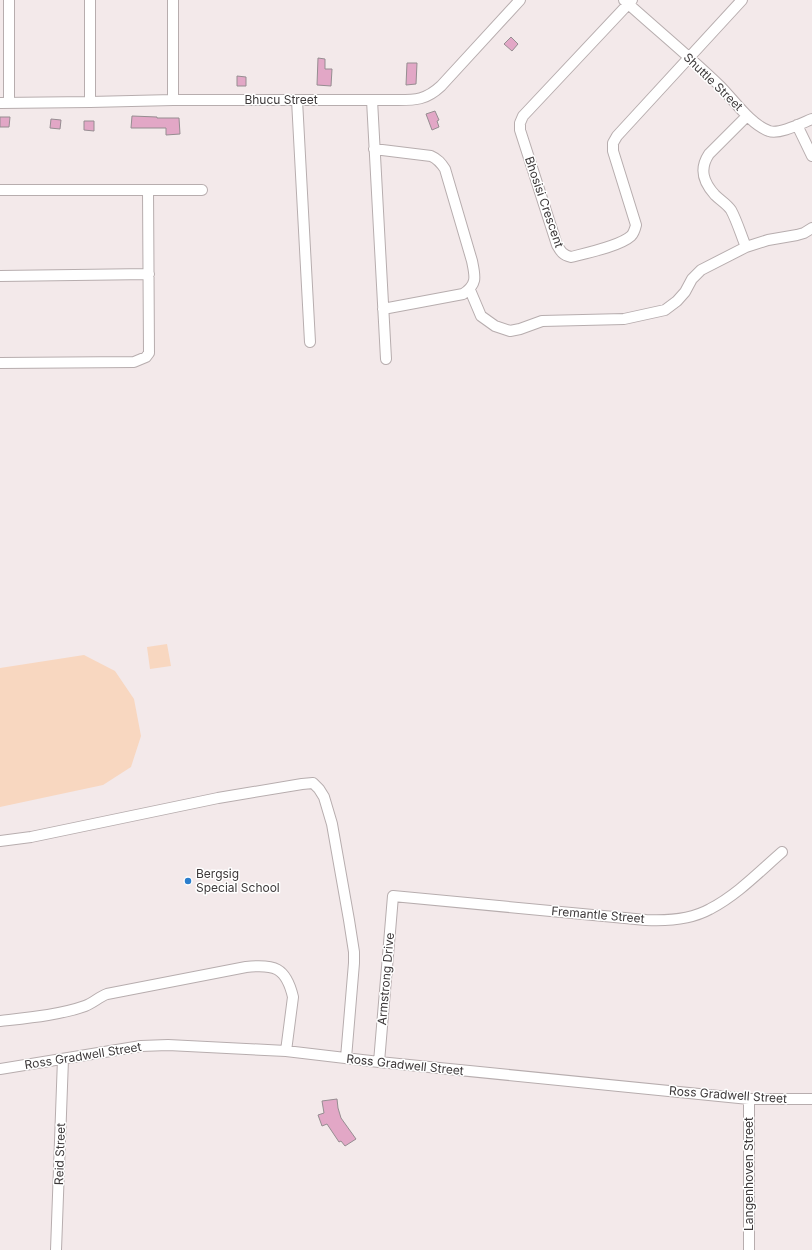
<svg xmlns="http://www.w3.org/2000/svg" width="812" height="1250" font-family="Inter,sans-serif">
  <rect width="100%" height="100%" fill="#f3e9ea"/>
  <path fill="#f8d7c0" d="M167,644L171,666L150,669L147,647Z
    M84,655L115,671L134,699L141,736L131,767L103,785L0,807V668Z"/>
  <path fill="#e2a7c6" stroke="#968d91" d="M511,37L518,44L512,51L504,44Z
    M318,58L325,59V69H332L331,86L317,85Z
    M407,63H417L416,84L406,85Z
    M237,76L246,77V86H237Z
    M435,111L439,120L437,121L439,127L432,130L426,114Z
    M132,116L157,117V118H179L180,134L166,135V128H131Z
    M0,117H10L9,127H0Z
    M51,119L61,120L60,129L50,128Z
    M84,121H94V131L84,130Z
    M337,1099L338,1108L341,1118L356,1139L345,1146L341,1141L339,1142L327,1124L322,1126L318,1115L324,1113L322,1101Z"/>
  <g fill="none" stroke-linecap="round" stroke-linejoin="round">
    <defs>
      <path id="minor" d="M9,0V103
        M90,0V102
        M624,0C656,29 689,56 720,86C733,99 751,125 769,131C779,135 802,123 812,119
        M632,0L523,116L520,123V130L557,245C561,252 563,255 571,257C587,253 620,246 631,236C634,233 635,229 636,225L613,151V143L617,136L742,0
        M173,100V0
        M297,100L310,342
        M372,100L386,359
        M0,103L90,102L173,100H394C414,100 425,101 441,86L520,0
        M797,125L812,156
        M374,149L431,156C438,159 441,163 445,169L472,261C475,276 478,284 463,294L383,309
        M0,190H202
        M746,247C741,235 737,221 731,210C727,204 720,200 715,195C703,182 699,169 709,154L747,116
        M0,276L149,274
        M470,290L481,316L495,326L510,331L520,329L542,321L624,319L665,310L677,301L685,292L692,279L701,270L746,247L768,240L797,235L804,233L812,228
        M0,363L134,362L146,357L149,353L148,190
        M0,841L31,837L218,798L302,784L313,783L319,789L324,797L332,824L349,920L354,952V963L346,1058
        M0,1021C26,1018 60,1015 85,1006C93,1003 99,997 107,994L246,967C274,964 286,967 293,997L286,1051
        M379,1062L393,896L646,920C666,921 692,919 710,909C737,895 759,872 782,852
        M0,1069L141,1046L168,1045L286,1051L379,1062L749,1099H812
        M56,1250L63,1059
        M749,1250V1099"/>
    </defs>
    <use href="#minor" stroke="#b7adae" stroke-width="12"/>
    <use href="#minor" stroke="#fff" stroke-width="10"/>
  </g>
  <circle fill="#2a7ecd" stroke="#fff" stroke-width="1.5" cx="188" cy="881" r="4"/>
  <g text-anchor="middle" stroke-width="3" stroke-linejoin="round" paint-order="stroke">
    <g font-size="12" fill="#3d393a" stroke="#fff">
      <text transform="translate(713 82) rotate(44)" y="4">Shuttle Street</text>
      <text x="281" y="104">Bhucu Street</text>
      <text transform="translate(544 202) rotate(71)" y="4">Bhosisi Crescent</text>
      <text transform="translate(598 915) rotate(5)" y="4">Fremantle Street</text>
      <text transform="translate(386 979) rotate(-85)" y="4">Armstrong Drive</text>
      <text transform="translate(83 1056) rotate(-9)" y="4">Ross Gradwell Street</text>
      <text transform="translate(405 1065) rotate(6)" y="4">Ross Gradwell Street</text>
      <text transform="translate(728 1095) rotate(4)" y="4">Ross Gradwell Street</text>
      <text transform="translate(60 1154) rotate(-88)" y="4">Reid Street</text>
      <text transform="translate(749 1174) rotate(-90)" y="4">Langenhoven Street</text>
    </g>
    <g font-size="12" fill="#3d393a" stroke="#fff" text-anchor="start">
      <text x="196" y="878">Bergsig<tspan x="196" dy="14">Special School</tspan></text>
    </g>
  </g>
</svg>
